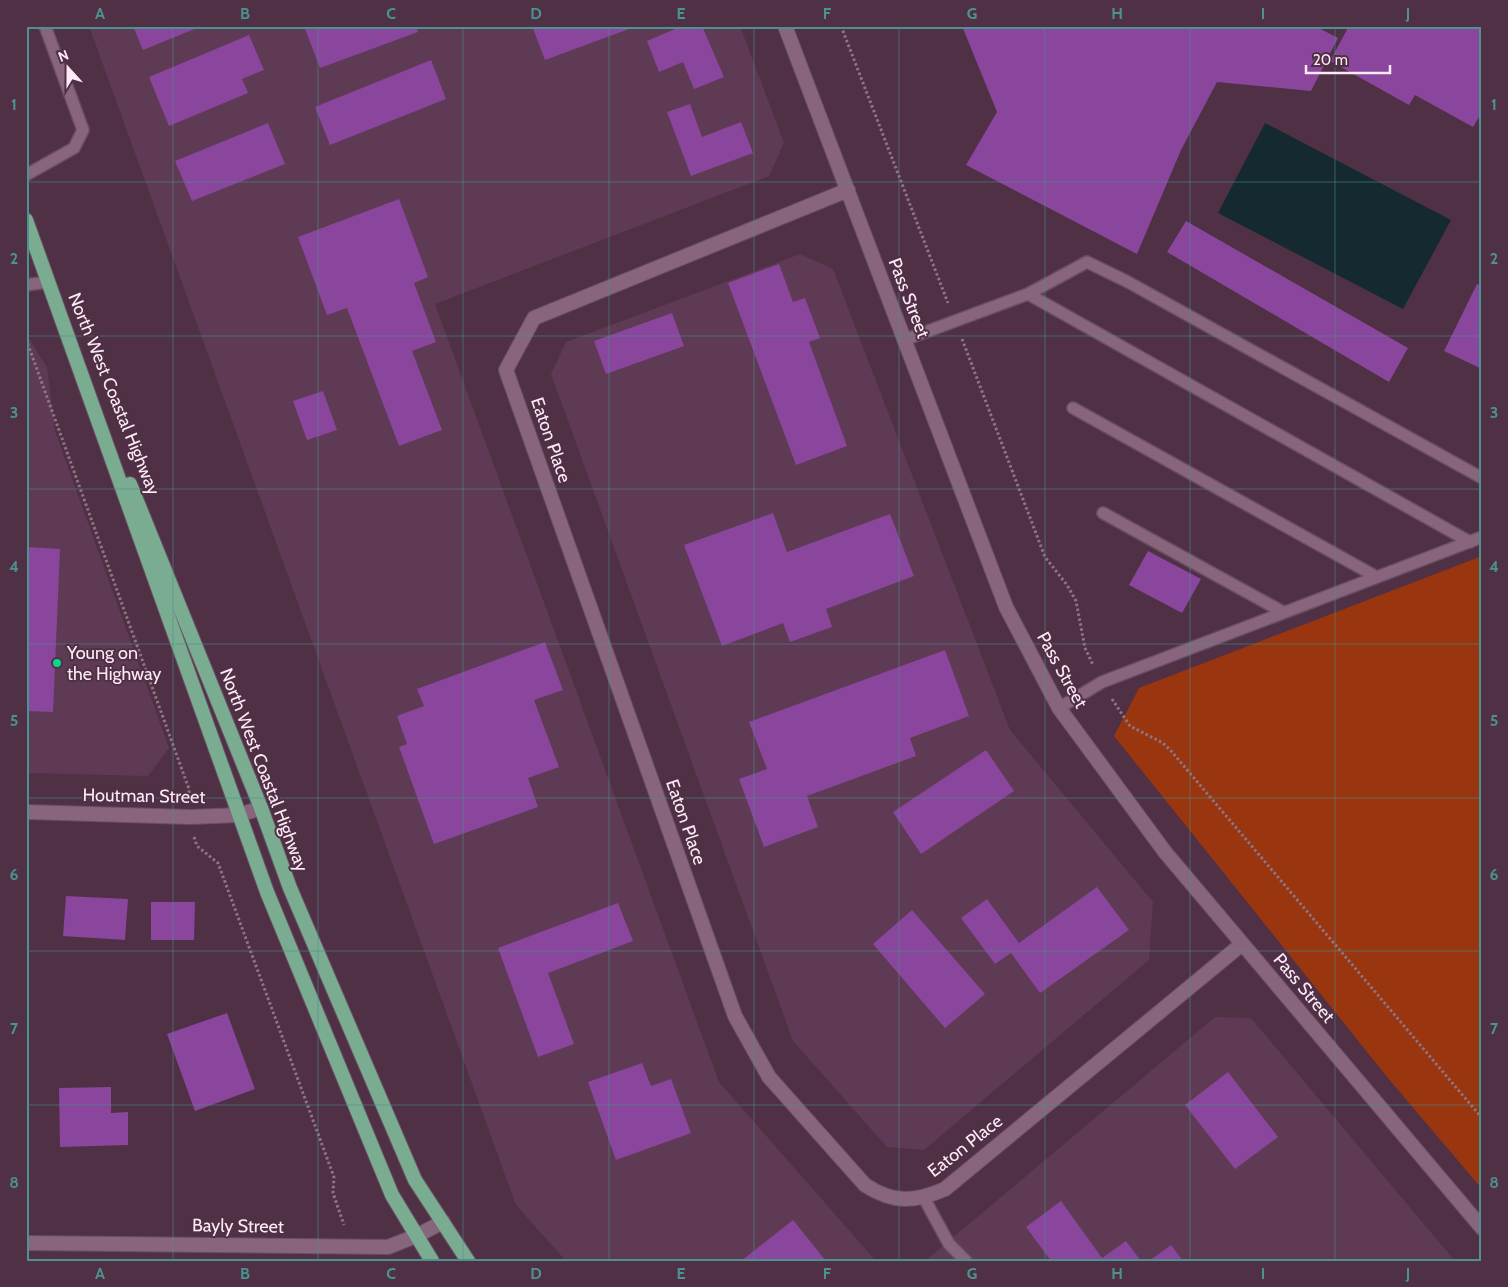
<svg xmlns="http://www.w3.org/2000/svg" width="1508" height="1287" font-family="Cabin,sans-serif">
  <rect width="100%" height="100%" fill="#4f3045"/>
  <path fill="#5f3a54" d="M89,26H740L784,143L769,176L435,304L719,1082L876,1261H566L516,1205Z
    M800,254L833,269L1010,730L1153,902L1149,960L924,1150L887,1147L793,1041L551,374L566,342Z
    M26,334L47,367L55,431L169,748L148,776L26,773Z
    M1215,1017L1251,1018L1455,1261H925Z"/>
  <path fill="#99350f" d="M1482,556V1189L1387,1077L1114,736L1139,688Z"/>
  <path fill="#152a30" d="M1265,123L1451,220L1403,309L1218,213Z"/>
  <path fill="#89469c" d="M133,26H202L143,50Z
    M304,26H416L418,32L320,68Z
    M532,26H637L545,60Z
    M682,26H702L724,77L694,89L683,62L659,72L647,41Z
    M962,26H1315L1338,38L1311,91L1217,82L1181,150L1137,254L966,165L997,112Z
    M1349,26H1482V112L1473,127L1415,95L1409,105L1330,61Z
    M249,35L264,70L242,79L248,93L169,126L149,77Z
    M431,60L446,99L330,145L315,107Z
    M690,104L702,137L741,122L753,153L691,176L667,112Z
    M268,123L285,164L192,201L175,161Z
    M399,199L428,277L414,283L436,342L412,351L442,430L399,446L347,308L327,315L298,237Z
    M1186,221L1408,348L1389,382L1167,252Z
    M779,264L793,302L805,298L820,338L809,342L847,446L796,465L728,283Z
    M1477,284L1482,286V369L1444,351Z
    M672,313L684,346L606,374L594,341Z
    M323,391L337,430L307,440L293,401Z
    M773,513L787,552L890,514L914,576L826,609L832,627L790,642L783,623L722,646L684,545Z
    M26,547L60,549L53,712L26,711Z
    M1148,551L1201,579L1182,613L1129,585Z
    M545,642L563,690L534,700L559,767L528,778L538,807L434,844L399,747L407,744L397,716L424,706L417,689Z
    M945,650L969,716L910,738L916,756L807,796L818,827L764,847L739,779L767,769L749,722Z
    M986,750L1014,791L921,854L893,812Z
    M1097,887L1129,930L1040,993L1011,953L995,964L961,918L987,899L1019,943Z
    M66,896L128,899L125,940L63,936Z
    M151,902H195L194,940H151Z
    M618,903L633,941L548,973L574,1044L538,1057L498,948Z
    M912,910L985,994L945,1028L873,944Z
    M227,1013L255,1089L195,1111L167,1034Z
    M642,1063L651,1086L671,1079L691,1133L616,1160L588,1082Z
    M1228,1072L1278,1137L1235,1169L1185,1105Z
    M111,1087V1113L128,1112V1145L60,1147L59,1088Z
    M1061,1201L1102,1258L1126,1241L1141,1261H1051L1026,1227Z
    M793,1220L826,1261H741Z
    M1171,1245L1183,1261H1149Z"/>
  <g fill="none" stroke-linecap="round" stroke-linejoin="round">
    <defs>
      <path id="service" d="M26,175L74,148L83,130L45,26
        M26,285L48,282
        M1028,294L1470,542
        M904,340L1028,294L1087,262L1128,282L1482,478
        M1073,408L1375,576
        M1103,513L1283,612
        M1059,708L1102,682L1482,537
        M924,1198L949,1244L966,1261"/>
      <path id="minor" d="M848,190L534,318L506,370L735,1016L769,1077L865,1185C894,1204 915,1202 945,1189L1242,944
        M26,812L191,817L239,815L261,808
        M26,1243L388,1247L416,1236L443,1222"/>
      <path id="tertiary" d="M785,26L1006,607L1059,708L1165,852L1482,1228"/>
      <path id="trunk" d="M26,220L267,892L392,1195L432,1261
        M130,484L261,808L290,888L415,1180L468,1261"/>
    </defs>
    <use href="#service" stroke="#694e61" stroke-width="14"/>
    <use href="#minor" stroke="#694e61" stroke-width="16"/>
    <use href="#tertiary" stroke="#694e61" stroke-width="16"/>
    <use href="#trunk" stroke="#694e61" stroke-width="16"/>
    <path stroke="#8f7486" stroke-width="3" stroke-dasharray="2.5 2.5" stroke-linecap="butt" d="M841,26L948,303
      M26,339L189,789V796
      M962,339L1045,557L1067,585L1076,601L1085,648L1093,665
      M1112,699L1130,726L1163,743L1172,752L1482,1118
      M194,837L197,846L218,863L334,1177L333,1193L344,1225"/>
    <use href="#service" stroke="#88657d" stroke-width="11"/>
    <use href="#minor" stroke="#88657d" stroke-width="14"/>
    <use href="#tertiary" stroke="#88657d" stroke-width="14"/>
    <use href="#trunk" stroke="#7aac91" stroke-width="14"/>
  </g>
  <path fill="none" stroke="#4b9390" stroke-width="1" stroke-opacity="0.55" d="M173,26V1261M318,26V1261M463,26V1261M609,26V1261M754,26V1261M899,26V1261M1045,26V1261M1190,26V1261M1335,26V1261M26,182H1482M26,336H1482M26,489H1482M26,644H1482M26,798H1482M26,951H1482M26,1105H1482"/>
  <circle fill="#03d98b" stroke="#4f3045" stroke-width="2" cx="57" cy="663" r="5"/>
  <g text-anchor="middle" stroke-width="4" stroke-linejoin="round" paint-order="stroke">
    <g font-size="18" fill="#feeaf7" stroke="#4f3045">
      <text transform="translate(909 298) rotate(69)" y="6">Pass Street</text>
      <text transform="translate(114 394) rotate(68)" y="6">North West Coastal Highway</text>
      <text transform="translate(551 440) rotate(71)" y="6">Eaton Place</text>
      <text transform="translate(1062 670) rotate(61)" y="6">Pass Street</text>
      <text transform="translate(264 770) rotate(69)" y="6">North West Coastal Highway</text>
      <text transform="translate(144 796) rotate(1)" y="6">Houtman Street</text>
      <text transform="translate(686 822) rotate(71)" y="6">Eaton Place</text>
      <text transform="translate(1304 988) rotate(50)" y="6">Pass Street</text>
      <text transform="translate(965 1146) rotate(-38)" y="6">Eaton Place</text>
      <text transform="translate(238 1226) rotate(1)" y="6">Bayly Street</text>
    </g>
    <g font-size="18" fill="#feeaf7" stroke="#4f3045" text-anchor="start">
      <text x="67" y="659">Young on<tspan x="67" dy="21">the Highway</tspan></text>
    </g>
  </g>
  <rect width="1508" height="1287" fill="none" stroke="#4f3045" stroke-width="55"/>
  <g transform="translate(68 68) rotate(339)" stroke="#4f3045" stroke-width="4" paint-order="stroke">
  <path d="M0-4L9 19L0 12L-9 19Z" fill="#feeaf7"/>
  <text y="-8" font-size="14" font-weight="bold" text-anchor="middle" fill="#feeaf7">N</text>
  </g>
  <path d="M1306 65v8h84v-8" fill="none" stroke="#feeaf7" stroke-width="2.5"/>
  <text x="1313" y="65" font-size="15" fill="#feeaf7" stroke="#4f3045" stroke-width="4" paint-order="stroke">20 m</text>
  <rect x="28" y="28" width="1452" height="1232" fill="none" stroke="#4b9390" stroke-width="2"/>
  <g font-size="16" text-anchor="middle" font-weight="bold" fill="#4b9390">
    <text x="100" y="19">A</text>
    <text x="245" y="19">B</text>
    <text x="391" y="19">C</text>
    <text x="536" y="19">D</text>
    <text x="681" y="19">E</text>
    <text x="827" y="19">F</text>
    <text x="972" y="19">G</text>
    <text x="1117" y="19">H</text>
    <text x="1263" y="19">I</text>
    <text x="1408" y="19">J</text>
    <text x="14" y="110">1</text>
    <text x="1494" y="110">1</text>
    <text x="14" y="264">2</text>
    <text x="1494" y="264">2</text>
    <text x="14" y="418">3</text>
    <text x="1494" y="418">3</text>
    <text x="14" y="572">4</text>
    <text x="1494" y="572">4</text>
    <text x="14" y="726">5</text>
    <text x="1494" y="726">5</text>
    <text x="14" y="880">6</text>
    <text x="1494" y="880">6</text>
    <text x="14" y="1034">7</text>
    <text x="1494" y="1034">7</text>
    <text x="14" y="1188">8</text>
    <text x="1494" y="1188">8</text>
    <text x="100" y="1279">A</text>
    <text x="245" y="1279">B</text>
    <text x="391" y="1279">C</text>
    <text x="536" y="1279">D</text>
    <text x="681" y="1279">E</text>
    <text x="827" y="1279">F</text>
    <text x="972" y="1279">G</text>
    <text x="1117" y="1279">H</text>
    <text x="1263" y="1279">I</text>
    <text x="1408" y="1279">J</text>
  </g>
</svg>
